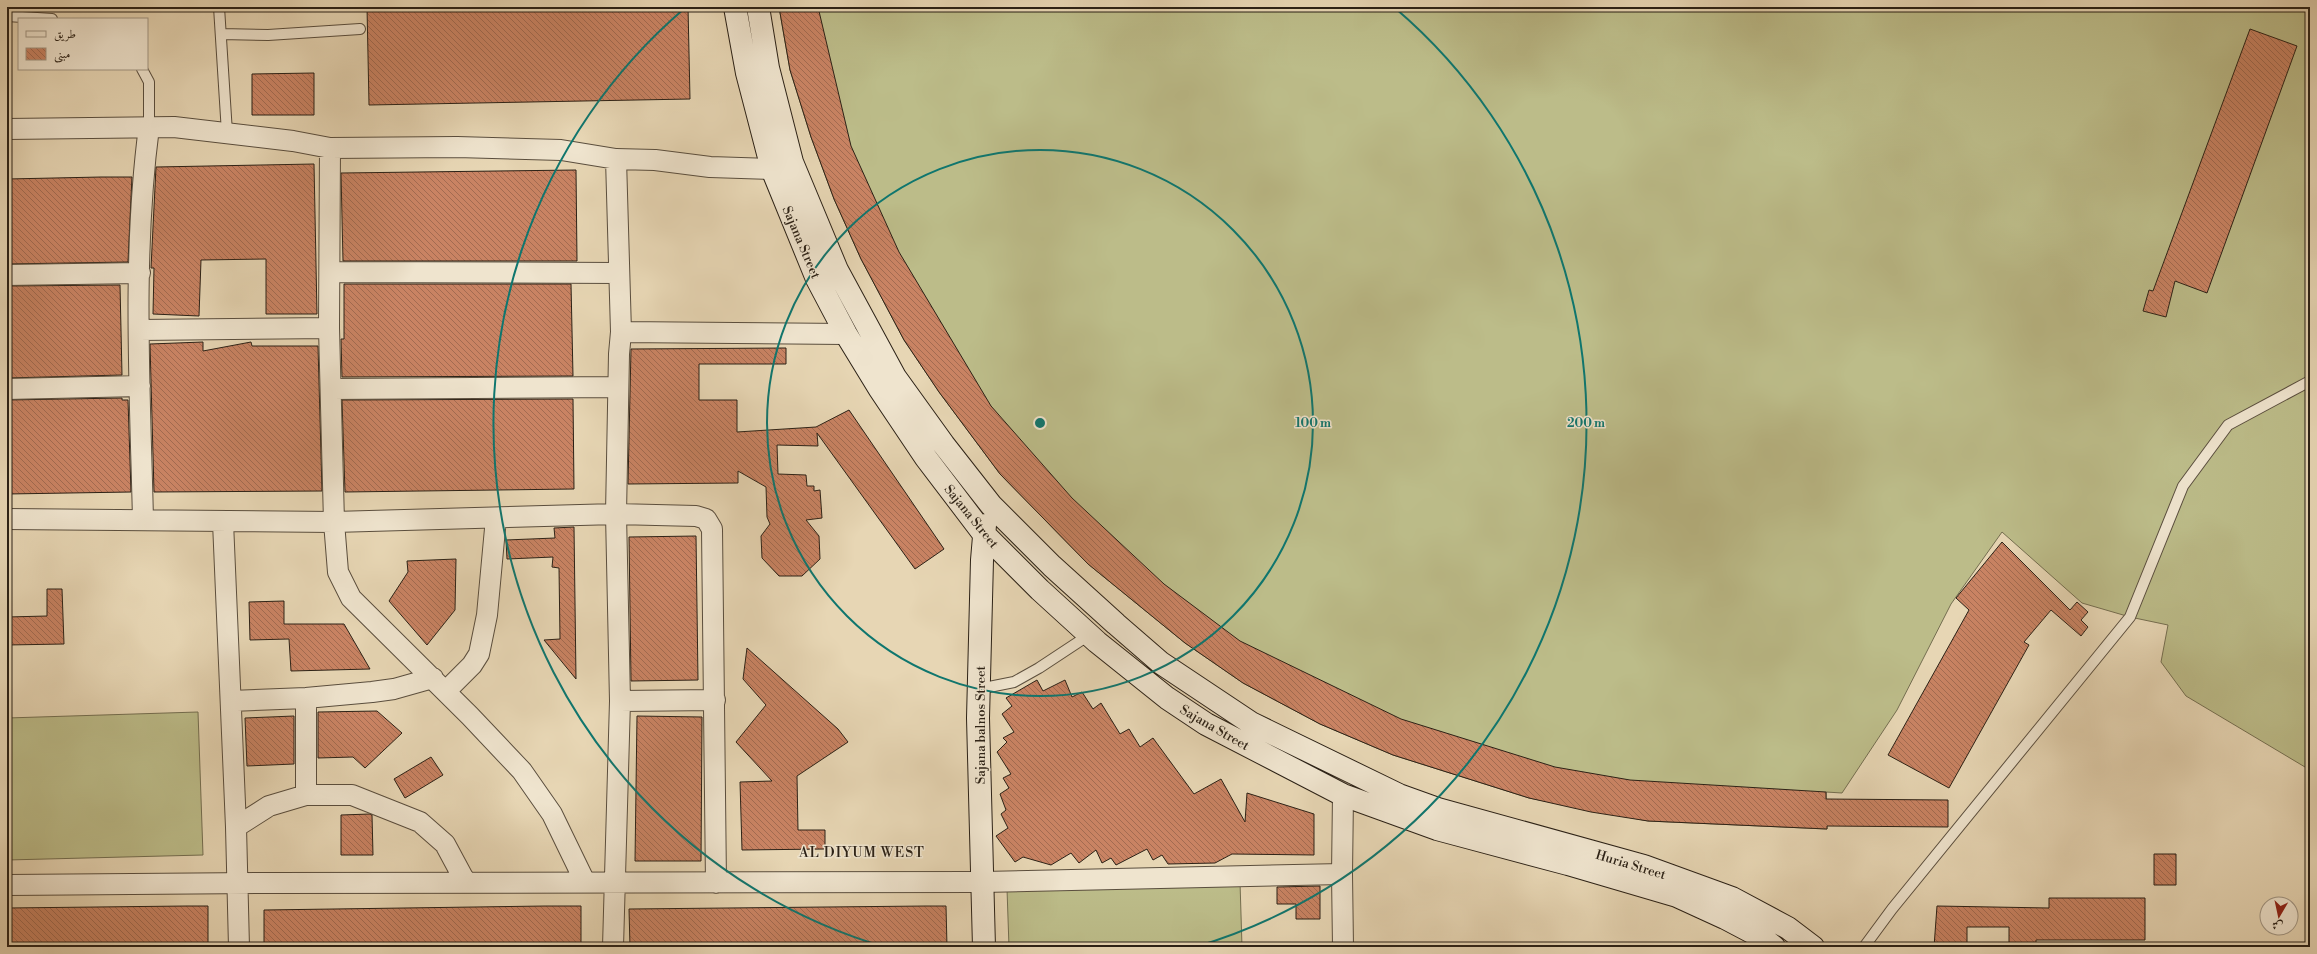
<svg xmlns="http://www.w3.org/2000/svg" width="2317" height="954" font-family="'Libre Bodoni',Amiri,serif">
  <defs>
    <pattern id="building-back-hatch" width="6" height="6" patternUnits="userSpaceOnUse"><rect width="6" height="6" fill="#c98363"/><path d="M-1 5l2 2M0 0l6 6M5-1l2 2" fill="none" stroke="#a36b51"/></pattern>
  </defs>
  <rect width="100%" height="100%" fill="#e7d6b4"/>
  <filter id="stains"><feTurbulence type="fractalNoise" baseFrequency=".005" numOctaves="4"/><feColorMatrix values="0 0 0 0 .2 0 0 0 0 .09 0 0 0 0 .02 0 0 0 .5 -.17"/></filter>
  <radialGradient id="worn" r=".72"><stop offset=".6" stop-color="#630" stop-opacity="0"/><stop offset="1" stop-color="#630" stop-opacity=".3"/></radialGradient>
  <path fill="#bcbc89" stroke="#746e50" d="M779,7H2310V770L2186,696L2161,662L2168,625L2130,617L2082,603L2002,532L1951,604L1897,710L1842,793L1826,792L1827,829L1648,821L1529,798L1393,755L1320,724L1243,683L1185,643L1088,564L1000,474L939,392L904,340L861,259L834,199L811,137L790,70Z
    M198,712L203,855L7,860V718Z
    M1240,882L1242,947H1009L1007,889Z"/>
  <path fill="url(#building-back-hatch)" stroke="#2b2116" d="M367,7H688L690,99L369,105Z
    M779,7H818L851,146L899,252L991,406L1072,498L1164,584L1240,641L1401,719L1555,767L1630,780L1826,792V799L1948,800V827L1827,826V829L1648,821L1591,812L1529,798L1393,755L1320,724L1243,683L1185,643L1088,564L1000,474L939,392L904,340L861,259L834,199L811,137L790,70Z
    M2250,29L2297,46L2207,293L2175,281L2166,317L2143,311L2149,290L2153,291Z
    M314,73V115H252V74Z
    M314,164L317,314H266V259L201,260L199,316L153,314L154,268H151L156,167Z
    M576,170L577,261H343L341,173Z
    M101,177H132L128,262L7,264V179Z
    M344,284H571L573,376L342,377L341,339H344Z
    M120,285L122,375L7,378V286Z
    M203,342V351L251,342L252,346H318L322,491L154,492L150,344Z
    M786,348V364H699V400H737V432L816,427L849,410L944,549L915,569L817,433L818,446L777,445L778,474L806,475L807,486H814V491L820,490L822,518L806,520L819,536L820,559L802,576H779L762,558L761,536L770,524L767,517L766,487L738,471V483L628,484L631,349Z
    M122,398V400H128L131,492L7,494V400Z
    M573,399L574,489L345,492L342,400Z
    M574,527L576,679L544,640L560,639L559,568L552,567L553,557L507,559L506,540L555,538L554,528Z
    M696,536L698,680L631,681L629,537Z
    M2002,542L2070,610L2077,602L2088,612L2081,620L2088,627L2081,636L2051,610L2024,642L2029,645L1949,788L1888,755L1969,610L1956,598Z
    M456,559L455,610L427,645L389,601L408,572L407,561Z
    M47,589H62L64,644L7,645V617L47,616Z
    M284,601V624H344L370,669L291,671L289,639L250,640L249,602Z
    M747,648L838,729L848,742L797,776L798,830H825V849L742,850L740,782L772,781L736,742L766,705L743,679Z
    M1037,680L1043,691L1065,680L1072,697L1082,692L1093,709L1101,703L1120,734L1129,729L1140,747L1153,738L1194,794L1221,779L1245,822L1247,793L1314,814V855L1232,854L1215,863L1168,864L1162,855L1153,860L1147,849L1116,865L1111,858L1102,863L1096,850L1079,863L1071,853L1051,865L1023,857L1015,862L996,836L1008,828L1001,814L1006,810L1000,794L1009,788L1003,778L1011,774L997,752L1007,742L1003,738L1014,732L1002,714L1012,706L1006,698Z
    M377,711L402,733L365,768L353,757L318,758V712Z
    M294,716V764L247,766L245,718Z
    M637,716L702,717L701,861H635Z
    M431,757L443,775L405,798L394,779Z
    M370,814L372,815L373,855H341V815Z
    M2154,854H2176V885H2154Z
    M1320,886V919H1296V904H1277V887Z
    M2049,898H2145V940H2036V947H2009V927H1967V947H1934L1937,906L2049,908Z
    M186,906H208V947H7V908Z
    M545,906H581V947H264V910Z
    M925,906H946L947,947H630L629,909Z"/>
  <g fill="none" stroke-linecap="round" stroke-linejoin="round">
    <defs>
      <path id="lane" d="M219,7L227,133
        M7,16L52,19
        M221,34L268,35L360,29
        M142,69L149,82V127
        M979,689L1014,682L1039,668L1089,635
        M1864,947L1892,909L2130,617L2183,486L2228,425L2310,381"/>
      <path id="street" d="M7,129L174,127L293,141L330,148L457,147L561,150L616,159L655,160L710,167L772,169
        M330,148L329,328L334,522L338,572L351,598L470,716L522,771L552,814L585,882
        M330,272L619,273
        M7,275L140,273
        M140,330L329,328
        M621,332L846,334
        M7,389L140,386
        M332,389L618,387
        M7,519L334,522L616,514L696,516L706,519L712,529L716,883
        M143,520C140,389 132,256 149,127
        M223,522L236,827L239,947
        M446,691L472,665L479,654L487,615L496,518
        M231,701L306,698L372,692L394,689L433,678
        M620,701L715,700
        M306,795V698
        M1343,795L1342,874L1343,947
        M236,827L269,806L306,795H352L420,822L445,844L466,883
        M7,885L266,883L983,882L1342,874
        M613,947L620,701L616,514L619,354L621,332L616,159"/>
      <path id="secondary" d="M735,7L747,73L772,169L817,279L846,334L879,388L926,458L983,533L1040,590L1097,642L1167,698L1206,724L1343,795L1437,829L1568,864L1677,896L1725,918L1763,938L1774,947
        M758,7L768,68L792,162L837,270L895,377L944,445L991,505L1052,566L1116,624L1161,663L1251,723L1399,795L1438,809L1644,866L1732,898L1788,928L1813,947
        M984,947L978,718L982,560L985,525"/>
    </defs>
    <use href="#lane" stroke="#5a4e3e" stroke-width="12"/>
    <use href="#street" stroke="#5a4e3e" stroke-width="22"/>
    <use href="#secondary" stroke="#2b2116" stroke-width="24"/>
    <use href="#lane" stroke="#efe4ce" stroke-width="10"/>
    <use href="#street" stroke="#efe4ce" stroke-width="20"/>
    <use href="#secondary" stroke="#efe4ce" stroke-width="22"/>
  </g>
  <g fill="none" stroke="#0f766e" stroke-width="2">
    <circle cx="1040" cy="423" r="273"/>
    <path d="M885 947A546 546 0 0 1 685 8M1395 8A546 546 0 0 1 1195 947"/>
  </g>
  <g text-anchor="middle" stroke-width="3" stroke-linejoin="round" paint-order="stroke">
    <g font-size="13" fill="#2b2116" stroke="#efe4ce">
      <text transform="translate(802 242) rotate(67)" y="5">Sajana Street</text>
      <text transform="translate(972 516) rotate(51)" y="5">Sajana Street</text>
      <text transform="translate(980 725) rotate(-90)" y="5">Sajana balnos Street</text>
      <text transform="translate(1215 727) rotate(30)" y="5">Sajana Street</text>
      <text transform="translate(1631 864) rotate(17)" y="5">Huria Street</text>
    </g>
    <g font-size="14" letter-spacing="1" fill="#2b2116" stroke="#efe4ce">
      <text x="862" y="857">AL DIYUM WEST</text>
    </g>
  </g>
  <circle cx="1040" cy="423" r="6" fill="#0f766e" stroke="#efe4ce" stroke-width="2"/>
  <g font-size="12" text-anchor="middle" font-weight="bold" fill="#0f766e" stroke="#efe4ce" stroke-width="3" stroke-linejoin="round" paint-order="stroke">
    <text x="1313" y="427">100 m</text>
    <text x="1586" y="427">200 m</text>
  </g>
  <rect width="2317" height="954" fill="none" stroke="#e7d6b4" stroke-width="24"/>
  <rect x="8" y="8" width="2301" height="938" fill="none" stroke="#2b2116" stroke-width="2"/>
  <rect x="12" y="12" width="2293" height="930" fill="none" stroke="#2b2116"/>
  <rect x="18" y="18" width="130" height="52" fill="#efe4ce" stroke="#a19684"/>
  <rect x="26" y="31" width="20" height="6" fill="#efe4ce" stroke="#a19684"/>
  <text x="54" y="38" font-size="12" fill="#2b2116">طريق</text>
  <rect x="26" y="48" width="20" height="12" fill="url(#building-back-hatch)" stroke="#a19684"/>
  <text x="54" y="58" font-size="12" fill="#2b2116">مبنى</text>
  <g transform="translate(2279 916) rotate(189)"><circle r="19" fill="#efe4ce" stroke="#a19684"/>
  <path d="M0-3L7 15L0 10L-7 15Z" fill="#8f2418"/>
  <text y="-6" font-size="11" font-weight="bold" text-anchor="middle" fill="#2b2116">ش</text>
  </g>
  <rect width="100%" height="100%" filter="url(#stains)"/>
  <rect width="100%" height="100%" fill="url(#worn)"/>
</svg>
